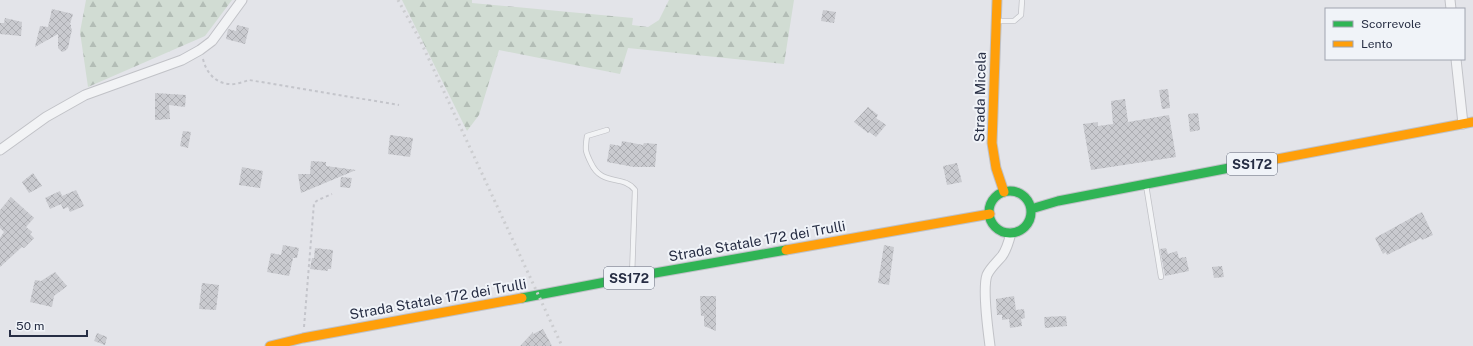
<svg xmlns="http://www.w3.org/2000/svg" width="1473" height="346" font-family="'Public Sans',sans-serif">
  <defs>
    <pattern id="forest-firs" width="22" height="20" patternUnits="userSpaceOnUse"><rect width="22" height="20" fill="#d1dcd3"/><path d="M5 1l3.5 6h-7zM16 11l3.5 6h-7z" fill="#b3bdb6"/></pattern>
    <pattern id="building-cross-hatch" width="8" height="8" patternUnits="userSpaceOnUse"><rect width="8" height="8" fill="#c9cacf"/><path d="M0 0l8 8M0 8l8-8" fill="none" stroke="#adaeb3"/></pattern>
  </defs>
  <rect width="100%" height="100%" fill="#e3e4e9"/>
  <path fill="url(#forest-firs)" d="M86,0H232L205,36L88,87L80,32Z
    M402,0H472V3L633,18L632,25L648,27L659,20L669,0H794L784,64L628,48L620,74L499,50L479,115L467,131Z"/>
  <path fill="url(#building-cross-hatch)" d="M52,9L73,14L70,24L71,25V28L72,29L68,48L65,51L62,52L58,48V34L35,47L40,26L48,27Z
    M823,10L836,12L834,23L821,21Z
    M5,18L22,22L21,36L0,34V23H4Z
    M237,25L249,28L245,44L226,39L228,29L236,31Z
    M1168,89L1170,108L1162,109L1159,90Z
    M155,93L186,95L185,107L169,105L170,119L155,120Z
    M1125,99L1128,122L1169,115L1176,157L1091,170L1083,124L1098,122V126L1113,124L1111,101Z
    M868,107L878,115L876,118L886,125L876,137L869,132L868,133L854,122Z
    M1198,113L1200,130L1190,132L1188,114Z
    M183,131L191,132L188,148L180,146Z
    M390,135L413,138L410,157L388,154Z
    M622,141L643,145L644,143L657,144L655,167H634L607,162L610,144L621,146Z
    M311,161L326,162V166L356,170L301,193L298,174H310Z
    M957,163L962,182L947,185L943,166Z
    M242,167L263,171L260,188L239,185Z
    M33,173L42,186L29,193L22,182Z
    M341,177L352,178L350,188L340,187Z
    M76,190L84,206L70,212L68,207L63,209L61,204L50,209L45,198L60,191L62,196Z
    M11,197L34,218L26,227L32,232L30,234L34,238L24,248L22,247L0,267V238L4,232L0,228V210Z
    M1422,212L1433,235L1422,240L1421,238L1387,255L1386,252L1383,254L1375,238Z
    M283,245L299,248L297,258H293L289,276L267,272L271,253L281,255Z
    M884,245L894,247L889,285L878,283Z
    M315,248L333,250L331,269H328V271L310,269L312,258H314Z
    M1166,248L1168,254L1177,251L1179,258L1186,257L1189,271L1165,276L1160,249Z
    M1222,266L1224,277L1214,278L1212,267Z
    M55,272L67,286L54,296L52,307L30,302L35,280L41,281Z
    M202,283L219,285L216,310L199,309Z
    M700,296H716V331L704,326V316H701Z
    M1014,296L1016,310L1024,309L1025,318L1021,319L1022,326L1010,328L1009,319L1002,320V315H997L996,299Z
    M1066,316L1067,326L1045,328L1044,317Z
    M543,329L552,346H520L533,332V334Z
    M97,333L107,337L105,345L94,341Z"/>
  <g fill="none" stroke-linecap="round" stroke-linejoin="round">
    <defs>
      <path id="lane" d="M998,21H1014L1021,15L1022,0
        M607,130L587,136C585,150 585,151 591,163C602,187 623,174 635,190L632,276
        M1146,185L1161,277"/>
      <path id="street" d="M1450,0L1451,9
        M1456,59L1463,124
        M0,150L46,117L85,95L182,60L200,50L212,41L242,0
        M990,346C988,330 982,289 987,275C990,268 997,262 1002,256C1007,249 1009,241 1011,233"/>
      <path id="fast" d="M989 212a21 21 0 1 1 42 0a21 21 0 1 1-42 0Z
        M1031,209L1058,201L1250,164
        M522,298L632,277L786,250"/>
      <path id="slow" d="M997,0L992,143L996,168L1004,192
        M1250,164L1473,122
        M786,250L990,214
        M270,346L303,338L522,298"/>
    </defs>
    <use href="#lane" stroke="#c1c2c7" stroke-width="6"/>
    <use href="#street" stroke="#c1c2c7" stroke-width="11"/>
    <use href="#fast" stroke="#bfc1c7" stroke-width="11"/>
    <use href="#slow" stroke="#bfc1c7" stroke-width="11"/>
    <path stroke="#c4c5cb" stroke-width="2" stroke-dasharray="3 3" stroke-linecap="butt" d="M203,59C206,72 215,83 229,84C235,85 243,82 249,80L399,105
      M304,327L314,203L318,200L332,194"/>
    <use href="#lane" stroke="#f2f3f5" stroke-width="4.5"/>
    <use href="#street" stroke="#f2f3f5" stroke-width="9"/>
    <use href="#fast" stroke="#30b455" stroke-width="9"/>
    <use href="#slow" stroke="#ff9f0a" stroke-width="9"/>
    <path stroke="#cccdd0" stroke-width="3" stroke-dasharray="2 4" stroke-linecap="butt" d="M398,0L420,40L562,346"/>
  </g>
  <g text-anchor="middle" stroke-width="4" stroke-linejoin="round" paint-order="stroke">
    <g fill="#f0f3f8" stroke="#63697a" stroke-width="1">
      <rect x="1227" y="153" width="50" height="22" rx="3"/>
      <rect x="604" y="267" width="50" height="22" rx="3"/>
    </g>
    <g font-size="13" font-weight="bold" fill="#272e44">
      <text x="1252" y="169">SS172</text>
      <text x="629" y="283">SS172</text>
    </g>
    <g font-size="14" fill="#272e44" stroke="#f0f3f8">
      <text transform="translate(980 97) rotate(-89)" y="5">Strada Micela</text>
      <text transform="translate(757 241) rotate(-10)" y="5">Strada Statale 172 dei Trulli</text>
      <text transform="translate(438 299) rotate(-10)" y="5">Strada Statale 172 dei Trulli</text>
    </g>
  </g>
  <rect x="1325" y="8" width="140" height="52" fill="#f0f3f8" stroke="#a0a4b0"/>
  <rect x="1333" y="21" width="20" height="6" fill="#30b455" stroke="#a0a4b0"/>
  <text x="1361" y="28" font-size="12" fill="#272e44">Scorrevole</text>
  <rect x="1333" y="41" width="20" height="6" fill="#ff9f0a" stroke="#a0a4b0"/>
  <text x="1361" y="48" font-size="12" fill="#272e44">Lento</text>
  <path d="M10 330v6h77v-6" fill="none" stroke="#272e44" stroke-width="2"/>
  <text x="16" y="330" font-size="12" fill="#272e44" stroke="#f0f3f8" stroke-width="3" paint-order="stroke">50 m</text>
</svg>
